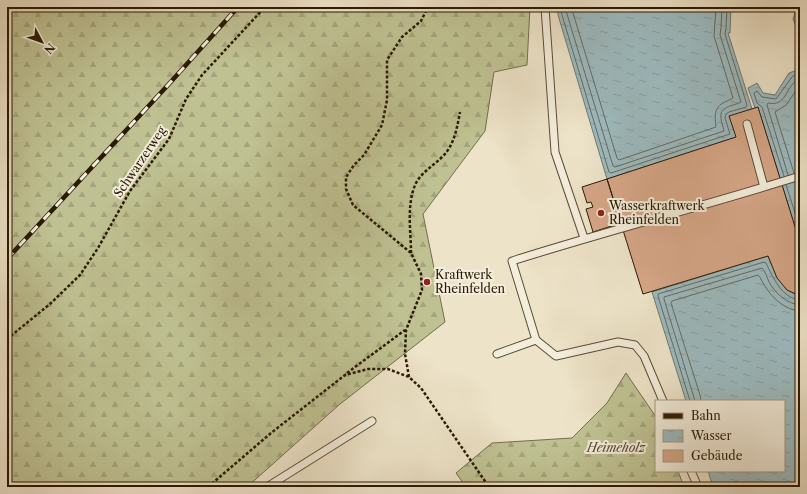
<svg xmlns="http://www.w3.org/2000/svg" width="807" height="494" font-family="'Libre Caslon Text',serif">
  <defs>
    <pattern id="forest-firs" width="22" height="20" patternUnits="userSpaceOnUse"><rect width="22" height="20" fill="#bfc192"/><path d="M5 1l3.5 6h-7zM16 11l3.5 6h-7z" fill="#a4a57c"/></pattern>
    <pattern id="water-ripples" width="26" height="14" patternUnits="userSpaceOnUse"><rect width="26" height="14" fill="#9dbbc0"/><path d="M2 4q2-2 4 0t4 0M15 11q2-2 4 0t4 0" fill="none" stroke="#87a0a3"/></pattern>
  </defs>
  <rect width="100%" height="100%" fill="#ede3c8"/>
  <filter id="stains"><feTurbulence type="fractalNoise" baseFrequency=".005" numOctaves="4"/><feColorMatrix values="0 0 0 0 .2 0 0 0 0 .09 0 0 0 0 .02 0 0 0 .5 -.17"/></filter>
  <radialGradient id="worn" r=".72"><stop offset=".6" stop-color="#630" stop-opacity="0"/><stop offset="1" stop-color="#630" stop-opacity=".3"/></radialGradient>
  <path fill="url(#forest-firs)" stroke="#746d4b" d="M7,7H530L527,65L494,72L485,131L423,214L445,322L340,404L247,487H7Z
    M626,373L656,417V471H678L684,487H466L456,473L492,443L572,438L607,403Z"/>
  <path fill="url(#water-ripples)" stroke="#6f7a75" d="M558,7H731L730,33H728L752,109L736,137L607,179L558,15Z
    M797,7H800V243L758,108H755L748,88L757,83L763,93L775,95L789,73L797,70L799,34L793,19Z
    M768,256C775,272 781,291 800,296V487H713L708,471H784V401H686L652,292Z"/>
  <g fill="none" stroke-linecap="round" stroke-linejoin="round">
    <path stroke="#646a62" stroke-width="1" d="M561,7L562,15L609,172L611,173L730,134L725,118L726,114L729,112L746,107L747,105L725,34L726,29L727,7
      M566,7L567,14L613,166L615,167L724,131C723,126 721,122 721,118C719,107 732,106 739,103L741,102L720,35L721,28L722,7
      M573,7V13L617,158L619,160L716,127C715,117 713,107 725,102C728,100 730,100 733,98L714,36L716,7
      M794,173L775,112L786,105L800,85
      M788,175L767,105L768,103C788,107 785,85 800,78
      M784,176L762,107L757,103L754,93L757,91L762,97L776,99L792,77L800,72
      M786,185L800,228
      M690,401L658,296V294L764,262L766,263C773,277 781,298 800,300
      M695,401L664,299V297L762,268C765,271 767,277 769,282C775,293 787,304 800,305
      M701,401L700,395L671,303L672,301L758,275C761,278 762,282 765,286C772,298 785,310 800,311"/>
  </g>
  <path fill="#d6a687" stroke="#2a1904" d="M758,107L800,243V296L787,290L777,278L768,256L643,294L607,179L736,137L729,116Z
    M607,179L621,223L593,232L586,209L593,207L591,202L587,203L582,187Z"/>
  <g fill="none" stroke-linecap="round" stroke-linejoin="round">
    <defs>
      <path id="lane" d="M545,7L555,152L584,238
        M747,124L764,187
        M497,354L536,340
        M663,401L644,356L635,345L618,342L556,356L536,340L512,261C607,231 704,206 800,176
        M691,471L698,487
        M267,487L372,421"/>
    </defs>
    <use href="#lane" stroke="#5b4c35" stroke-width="9"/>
    <path stroke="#2a1904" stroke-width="2.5" stroke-dasharray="3 2" stroke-linecap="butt" d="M795,224L800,222
      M411,253C411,231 406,204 416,183C422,172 433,166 442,157C454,146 457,128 460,112
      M7,339L50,304L80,275L98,248L130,191L169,139L186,99L202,75L265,7
      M347,373L405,330
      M409,377L405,354L406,330L422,290L421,274L411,253L353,205L346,189V177L354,165L364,155L382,125L387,100V60L402,37L421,21L428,7
      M208,487L271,433L345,375L368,369H388L409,377L421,388L489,487"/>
    <use href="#lane" stroke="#f3eddb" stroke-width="7"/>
    <defs>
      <path id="rail" d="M7,259L168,85L238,7"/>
    </defs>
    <use href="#rail" stroke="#2a1904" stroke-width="4.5"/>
    <use href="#rail" stroke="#f3eddb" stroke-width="3" stroke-dasharray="9" stroke-linecap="butt"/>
  </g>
  <g fill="#8f2418" stroke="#f3eddb" stroke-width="1.5">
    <circle cx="601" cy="213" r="4"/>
    <circle cx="427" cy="282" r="4"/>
  </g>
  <g text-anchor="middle" stroke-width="4" stroke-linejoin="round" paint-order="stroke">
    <g font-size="12" fill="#2a1904" stroke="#f3eddb">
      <text transform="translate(140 162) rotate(-56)" y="4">Schwarzerweg</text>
    </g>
    <g font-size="12" fill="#2a1904" stroke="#f3eddb" text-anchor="start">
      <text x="609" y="210">Wasserkraftwerk<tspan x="609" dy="14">Rheinfelden</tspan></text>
      <text x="435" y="279">Kraftwerk<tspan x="435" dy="14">Rheinfelden</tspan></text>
    </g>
    <g font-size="12" font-style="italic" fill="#574b2f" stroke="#f3eddb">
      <text x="616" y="452">Heimeholz</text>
    </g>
  </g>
  <rect width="807" height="494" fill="none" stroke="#ede3c8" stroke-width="24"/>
  <rect x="8" y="8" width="791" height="478" fill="none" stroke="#2a1904" stroke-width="2"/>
  <rect x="12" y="12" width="783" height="470" fill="none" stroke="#2a1904"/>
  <rect x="655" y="400" width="130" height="72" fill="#f3eddb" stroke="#a39885"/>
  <rect x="663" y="413" width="20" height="6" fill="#2a1904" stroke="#a39885"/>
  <text x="691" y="420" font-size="12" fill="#2a1904">Bahn</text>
  <rect x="663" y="430" width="20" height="12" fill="url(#water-ripples)" stroke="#a39885"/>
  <text x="691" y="440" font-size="12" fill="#2a1904">Wasser</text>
  <rect x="663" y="450" width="20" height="12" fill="#d6a687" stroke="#a39885"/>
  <text x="691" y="460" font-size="12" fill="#2a1904">Gebäude</text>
  <g transform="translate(42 42) rotate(131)" stroke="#f3eddb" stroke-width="3" paint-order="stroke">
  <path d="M0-3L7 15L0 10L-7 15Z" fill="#2a1904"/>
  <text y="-6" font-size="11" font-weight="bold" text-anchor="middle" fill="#2a1904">N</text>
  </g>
  <rect width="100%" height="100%" filter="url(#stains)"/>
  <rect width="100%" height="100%" fill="url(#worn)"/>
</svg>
